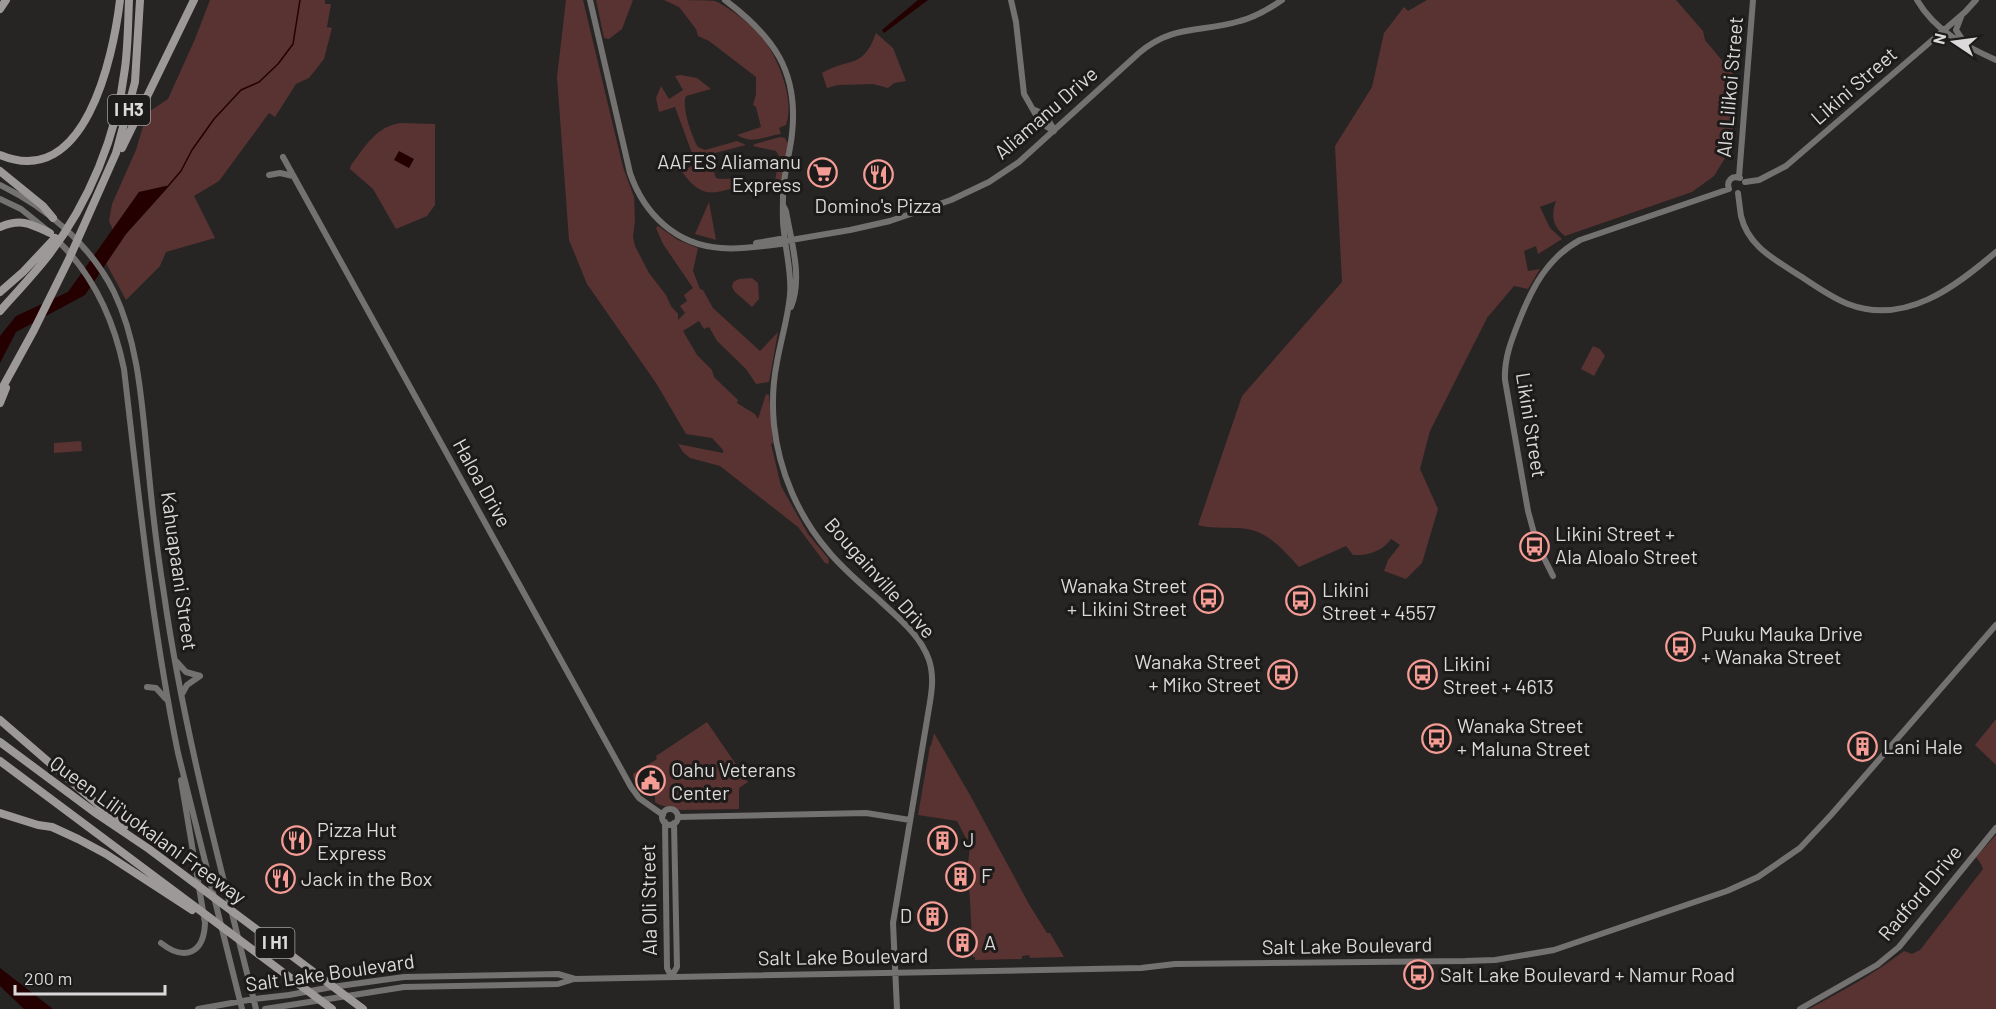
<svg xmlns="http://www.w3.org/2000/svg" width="1996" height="1009" font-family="Barlow,sans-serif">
  <rect width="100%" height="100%" fill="#272424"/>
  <path fill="#583331" d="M210,0H325V4H331L327,27L332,28L324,59L309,78L296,84L275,117L269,113L219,181L194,196L215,238L166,252L160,266L126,300L106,263L126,234L169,186L139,192L113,230L109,221L112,204L136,150L147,113L168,99L195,39Z
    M566,0H583L623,167L634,197L635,221L633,237L635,246L649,273L666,295L671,306L678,314V320L685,313L680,306L687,301L684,295L693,288L663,244L656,228L658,226L678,240L698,248L693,271L700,289L703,290L713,308L760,351L778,332L769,382L756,384L746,369L717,341L709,327L704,329L699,321L683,331L697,355L712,370L714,377L738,400L737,403L755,414L758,419L766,394L769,395L773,443L771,444L781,486L808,534L828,558L829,562L828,564L825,563L798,527L720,466L690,458L683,452L678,444L723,453V450L712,438L686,434L656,383L587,284L569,240L557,77Z
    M596,0H633L622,29L609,39L604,38Z
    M664,0C674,0 707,0 715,1C733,9 761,32 770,49C782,70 794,102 786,125L779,128L781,134C764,136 753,145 737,135L761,127L756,107L753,105L756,94V77L709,41L698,36L696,29L679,7Z
    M1427,0H1676L1703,31L1705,40L1735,76L1732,140L1727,155L1714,176L1692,192L1565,236C1552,226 1551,215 1556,201L1540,207L1550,228L1562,239L1538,254L1536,246L1524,251L1528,271L1540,269L1528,289L1514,286L1487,318L1430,431L1420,469L1438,509L1422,563L1406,579L1384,571L1388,560L1400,545L1391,539C1383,551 1367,556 1353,555L1346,546L1299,567C1280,547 1266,528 1236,528C1223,527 1211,529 1198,525L1242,396L1342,282L1335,146L1372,87L1384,33L1404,7L1408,11Z
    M876,33L893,48L906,81L894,83L888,88L873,84L838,85L827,88L822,73C849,57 863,70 876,33Z
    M681,75L697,78L711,89L686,96C681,106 692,137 698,147L705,150L737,141L746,145L715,153L712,165L716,178C726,181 735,176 745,179L744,185C715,193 703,201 682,172V171L696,164L675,107L659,112L656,98L661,86L669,99L683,90L675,76Z
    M401,123L435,124V205L427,216L396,229L373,189L350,169L351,165C365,147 376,126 401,123Z
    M780,137L785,138L788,144L782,178L780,181L775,182L779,156L776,151L753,146L755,144Z
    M709,202L716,240L695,234Z
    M752,278L758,283L759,299L752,307L735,292L732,287C733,277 744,279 752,278Z
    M1593,346L1600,349L1605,356L1594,376L1581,369Z
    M81,441L82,451L54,453V443Z
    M1996,719V765L1975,745Z
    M707,722L748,782L739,788V809L680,810C671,806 663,808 655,802V796L651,792L642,791L634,779L633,774L657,759L656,756Z
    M934,733L970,795L1030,906L1047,933H1050L1064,957L1030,958L1029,955L1022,956V959L975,960V957H973L968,864L970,846L957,821L918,815L930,746H931Z
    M1996,835V1009H1809C1842,991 1874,974 1904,951L1912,954L1920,950L1983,869L1981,864L1976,857Z"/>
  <path fill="#240001" d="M918,0H928L884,33L882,30Z
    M399,151L414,159L409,168L394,160Z
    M170,185L126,234L85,295L16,332L0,363V336L16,316L68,292L139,192Z
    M0,968L53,1009H24L0,986Z"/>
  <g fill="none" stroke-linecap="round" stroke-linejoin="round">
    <path stroke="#240001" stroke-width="1.5" d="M169,185L181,171L192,150L214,119L241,90L259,82L278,64L293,44L300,0"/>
    <path stroke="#747171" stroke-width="6" d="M590,0L630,173C644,214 676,245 721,248C741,250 761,246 781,244L785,241L850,230L890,221L951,200L989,182L1019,162L1139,53C1173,24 1201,33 1240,21C1256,17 1269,9 1282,0
      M725,0C773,36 799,71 792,134C790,154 783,175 783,196C783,208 782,220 784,232C786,253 792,274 790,295C788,318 781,339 777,362C773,382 772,404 774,425C779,471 798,516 829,552C843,569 861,584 878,599C897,617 920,634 929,660C935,678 931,696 928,714L893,923L897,1009
      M1011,0L1016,22L1024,94L1036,115L1047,127L1054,131
      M1917,0C1935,31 1965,46 1996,60
      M1961,17L1956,30L1966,45
      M1035,110C1043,113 1051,122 1054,131
      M283,157L631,787L639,798L663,815
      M269,175L280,173L293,176
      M1739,177L1753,0
      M1745,182L1759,180L1786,166L1965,12L1976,0
      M0,185C47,208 90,244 114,292C139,344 142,406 148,464C152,507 157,551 164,594C184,734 222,872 256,1009
      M1729,189C1726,181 1732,175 1740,178
      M1738,193C1739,201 1740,209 1741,216C1748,246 1774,259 1797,274C1813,284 1830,297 1848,304C1905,326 1955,287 1996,252
      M0,199L21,209L47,230
      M783,205L786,211C791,241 803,277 791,307
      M56,239C93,274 114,320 124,369C139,497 152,626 178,753L242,1009
      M756,243L780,239L785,241
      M1553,576L1537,544L1528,511L1505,380C1504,359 1511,341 1519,321C1532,288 1547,258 1580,240L1729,189
      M176,661L186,672L200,676
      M147,687L156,688L166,699
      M182,694L187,685L200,676
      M662 817a8 8 0 1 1 16 0a8 8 0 1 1-16 0Z
      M678,817L866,813L910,820
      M665,822L667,968L671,976
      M161,943C185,962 204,953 205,923L181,780
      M671,977L677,967L674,823
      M198,1009L254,999L289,995L332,987L404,977L558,974L575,979L1141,968L1175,964L1465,961L1495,960L1554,950L1727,891L1758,877L1800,848L1831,815L1996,625
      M265,1009L404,987L558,984L574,979
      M1800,1009L1877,965L1899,947L1996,828"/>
    <path stroke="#9d9999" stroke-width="8" d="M0,9L6,0
      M122,148L194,0
      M0,155C85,191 113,58 120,0
      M0,171L43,206L53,218
      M0,227C22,218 31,224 50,233
      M0,292L23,272L55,238
      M0,311C16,293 33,275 48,256C89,203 117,135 125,68C128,46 128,23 129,0
      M0,392L34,330L69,259L116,153L135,82L140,0
      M0,403L6,388
      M0,720L124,827
      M0,742L97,814L149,849L363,1009
      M0,761L332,1009
      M0,813L38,825L52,827L78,839L106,854L192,910"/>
  </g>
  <defs>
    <symbol id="supermarket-ring" viewBox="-11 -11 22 22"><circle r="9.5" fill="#1d1b1a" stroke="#f59c95" stroke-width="1.5"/><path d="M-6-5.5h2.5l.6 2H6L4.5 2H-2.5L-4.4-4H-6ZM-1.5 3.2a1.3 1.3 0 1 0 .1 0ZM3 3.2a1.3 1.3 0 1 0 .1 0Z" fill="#f59c95"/></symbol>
    <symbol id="restaurant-ring" viewBox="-11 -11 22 22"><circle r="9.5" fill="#1d1b1a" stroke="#f59c95" stroke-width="1.5"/><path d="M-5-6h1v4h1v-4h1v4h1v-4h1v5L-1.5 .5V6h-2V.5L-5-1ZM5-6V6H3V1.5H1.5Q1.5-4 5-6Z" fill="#f59c95"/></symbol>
    <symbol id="bus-ring" viewBox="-11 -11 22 22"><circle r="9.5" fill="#1d1b1a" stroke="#f59c95" stroke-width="1.5"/><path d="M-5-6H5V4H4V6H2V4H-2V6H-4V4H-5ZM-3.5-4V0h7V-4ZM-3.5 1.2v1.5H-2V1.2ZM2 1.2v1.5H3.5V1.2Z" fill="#f59c95"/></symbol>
    <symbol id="building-ring" viewBox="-11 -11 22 22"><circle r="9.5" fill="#1d1b1a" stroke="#f59c95" stroke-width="1.5"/><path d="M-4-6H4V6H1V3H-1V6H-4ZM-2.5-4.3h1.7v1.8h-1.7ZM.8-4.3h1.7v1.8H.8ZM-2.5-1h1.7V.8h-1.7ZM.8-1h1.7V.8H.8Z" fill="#f59c95"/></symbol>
    <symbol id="civic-ring" viewBox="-11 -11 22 22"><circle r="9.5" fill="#1d1b1a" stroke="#f59c95" stroke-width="1.5"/><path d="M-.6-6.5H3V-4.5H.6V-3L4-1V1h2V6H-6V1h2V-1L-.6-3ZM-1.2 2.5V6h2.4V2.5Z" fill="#f59c95"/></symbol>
  </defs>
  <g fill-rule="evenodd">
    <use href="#supermarket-ring" x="806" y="156" width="33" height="33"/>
    <use href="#restaurant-ring" x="862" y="158" width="33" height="33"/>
    <use href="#bus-ring" x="1518" y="530" width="33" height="33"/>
    <use href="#bus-ring" x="1192" y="582" width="33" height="33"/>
    <use href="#bus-ring" x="1284" y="584" width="33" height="33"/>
    <use href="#bus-ring" x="1664" y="630" width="33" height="33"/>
    <use href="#bus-ring" x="1266" y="658" width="33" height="33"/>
    <use href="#bus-ring" x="1406" y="658" width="33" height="33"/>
    <use href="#bus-ring" x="1420" y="722" width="33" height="33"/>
    <use href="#building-ring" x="1846" y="730" width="33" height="33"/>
    <use href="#civic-ring" x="634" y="764" width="33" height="33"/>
    <use href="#building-ring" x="926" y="824" width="33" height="33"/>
    <use href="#restaurant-ring" x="280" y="824" width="33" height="33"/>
    <use href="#building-ring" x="944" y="860" width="33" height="33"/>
    <use href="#restaurant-ring" x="264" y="862" width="33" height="33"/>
    <use href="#building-ring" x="916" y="900" width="33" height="33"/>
    <use href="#building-ring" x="946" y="926" width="33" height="33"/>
    <use href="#bus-ring" x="1402" y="958" width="33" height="33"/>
  </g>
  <g text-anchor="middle" stroke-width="6" stroke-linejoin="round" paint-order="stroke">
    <g fill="#1d1b1a" stroke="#a2a0a0" stroke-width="1.5">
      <rect x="108" y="95" width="42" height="30" rx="4.5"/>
      <rect x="255.5" y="928" width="39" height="30" rx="4.5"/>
    </g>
    <g font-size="18" font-weight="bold" fill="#dbd9d9">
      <text x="129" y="116">I H3</text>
      <text x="275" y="949">I H1</text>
    </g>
    <g font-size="20" fill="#dbd9d9" stroke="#1d1b1a">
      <text transform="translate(1854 86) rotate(-41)" y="7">Likini Street</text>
      <text transform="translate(1730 87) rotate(-85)" y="7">Ala Lilikoi Street</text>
      <text transform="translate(1046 113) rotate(-41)" y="7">Aliamanu Drive</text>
      <text transform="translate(1531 425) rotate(81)" y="7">Likini Street</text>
      <text transform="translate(482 483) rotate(61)" y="7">Haloa Drive</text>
      <text transform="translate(179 571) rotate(82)" y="7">Kahuapaani Street</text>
      <text transform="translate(880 578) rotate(48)" y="7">Bougainville Drive</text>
      <text transform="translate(148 830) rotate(36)" y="7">Queen Liliʻuokalani Freeway</text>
      <text transform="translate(1920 893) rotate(-50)" y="7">Radford Drive</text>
      <text transform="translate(649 900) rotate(-91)" y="7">Ala Oli Street</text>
      <text transform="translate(1347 946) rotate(-1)" y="7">Salt Lake Boulevard</text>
      <text transform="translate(843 957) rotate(-1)" y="7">Salt Lake Boulevard</text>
      <text transform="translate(330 973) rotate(-8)" y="7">Salt Lake Boulevard</text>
    </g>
    <g font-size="20" fill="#dbd9d9" stroke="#1d1b1a" text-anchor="start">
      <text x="801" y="169" text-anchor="end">AAFES Aliamanu<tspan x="801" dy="23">Express</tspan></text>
      <text x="878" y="213" text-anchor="middle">Domino's Pizza</text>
      <text x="1555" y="541">Likini Street +<tspan x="1555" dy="23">Ala Aloalo Street</tspan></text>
      <text x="1187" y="593" text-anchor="end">Wanaka Street<tspan x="1187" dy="23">+ Likini Street</tspan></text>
      <text x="1322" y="597">Likini<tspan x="1322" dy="23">Street + 4557</tspan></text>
      <text x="1701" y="641">Puuku Mauka Drive<tspan x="1701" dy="23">+ Wanaka Street</tspan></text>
      <text x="1261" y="669" text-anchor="end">Wanaka Street<tspan x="1261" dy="23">+ Miko Street</tspan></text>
      <text x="1443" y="671">Likini<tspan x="1443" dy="23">Street + 4613</tspan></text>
      <text x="1457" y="733">Wanaka Street<tspan x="1457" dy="23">+ Maluna Street</tspan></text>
      <text x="1883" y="754">Lani Hale</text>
      <text x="671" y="777">Oahu Veterans<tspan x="671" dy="23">Center</tspan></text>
      <text x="317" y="837">Pizza Hut<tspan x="317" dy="23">Express</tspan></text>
      <text x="963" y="847">J</text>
      <text x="981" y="883">F</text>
      <text x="301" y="886">Jack in the Box</text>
      <text x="912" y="923" text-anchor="end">D</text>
      <text x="984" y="950">A</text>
      <text x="1440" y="982">Salt Lake Boulevard + Namur Road</text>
    </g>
  </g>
  <g transform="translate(1954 42) rotate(283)" stroke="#1d1b1a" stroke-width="4.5" paint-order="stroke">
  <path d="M0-4.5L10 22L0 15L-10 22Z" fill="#dbd9d9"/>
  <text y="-9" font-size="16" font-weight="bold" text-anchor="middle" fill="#dbd9d9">N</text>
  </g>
  <path d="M15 985v9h150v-9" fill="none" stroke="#dbd9d9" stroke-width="3"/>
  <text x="24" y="985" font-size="18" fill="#dbd9d9" stroke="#1d1b1a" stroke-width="4.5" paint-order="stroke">200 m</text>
</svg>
